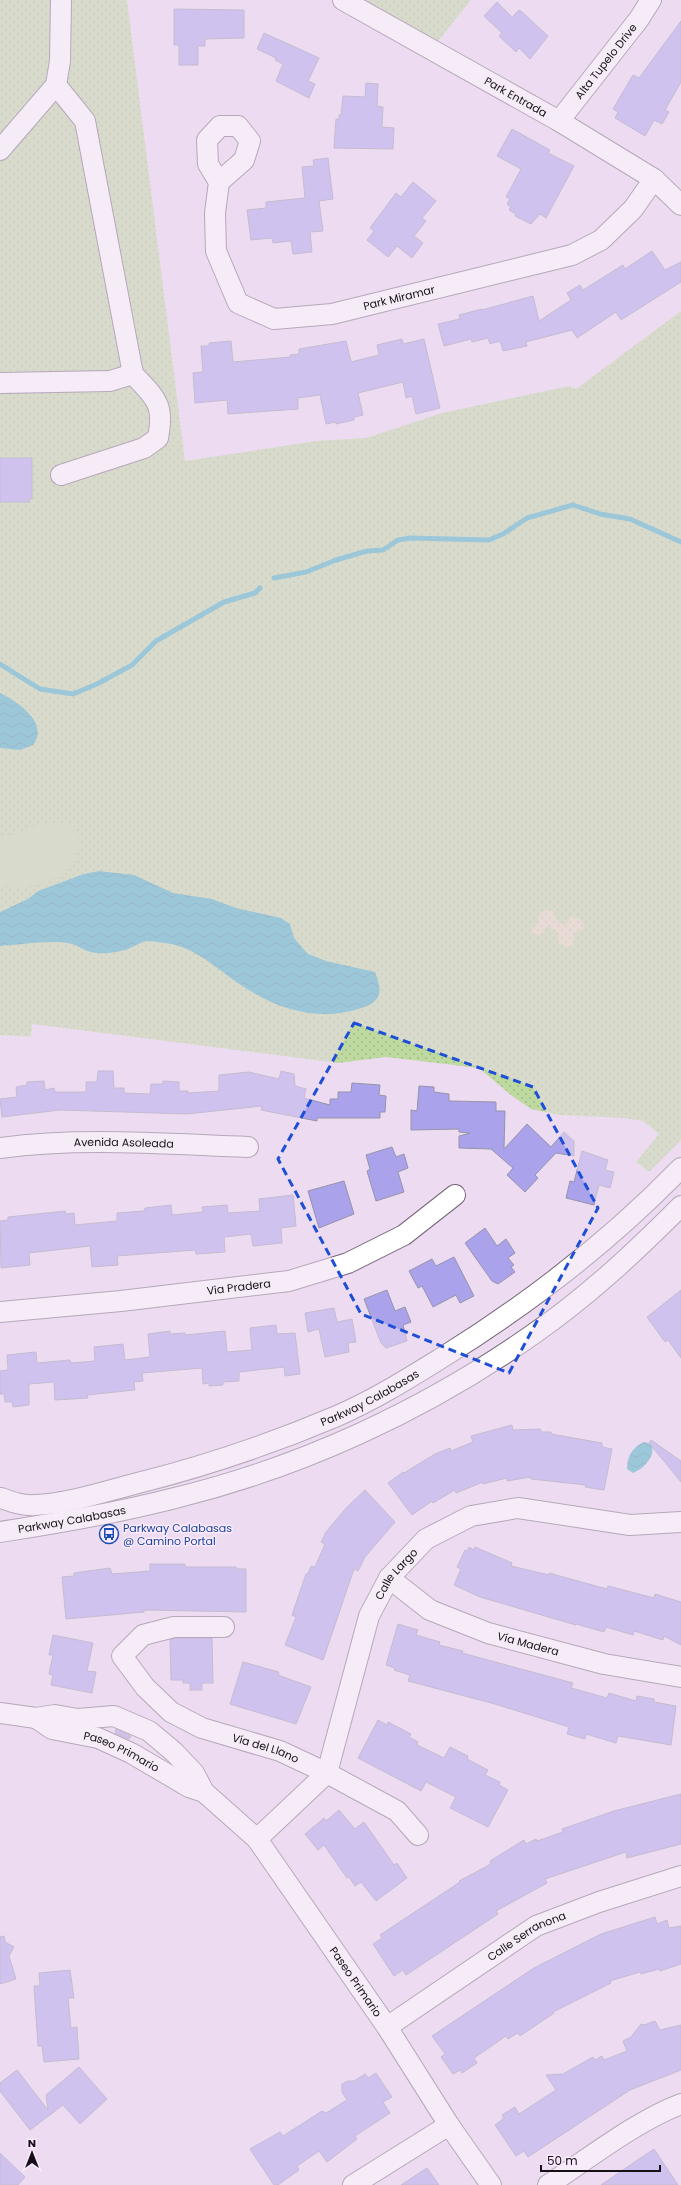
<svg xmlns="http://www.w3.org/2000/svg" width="681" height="2185" font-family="Poppins,sans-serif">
  <defs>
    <pattern id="grass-dots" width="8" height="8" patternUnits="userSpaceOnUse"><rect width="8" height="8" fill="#bfdaa1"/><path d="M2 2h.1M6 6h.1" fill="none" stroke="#a3ba8a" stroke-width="1.8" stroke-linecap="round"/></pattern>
    <pattern id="sand-dots" width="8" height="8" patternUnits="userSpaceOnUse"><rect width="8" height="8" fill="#e3dab5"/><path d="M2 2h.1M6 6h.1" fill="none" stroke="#c2ba9b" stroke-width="1.8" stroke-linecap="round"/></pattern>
    <pattern id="water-waves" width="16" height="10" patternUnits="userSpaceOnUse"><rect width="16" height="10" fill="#3badbd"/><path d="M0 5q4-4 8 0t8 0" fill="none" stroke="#318b99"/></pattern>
  </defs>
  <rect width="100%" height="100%" fill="#eddcf1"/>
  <path fill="url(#grass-dots)" d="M0,0H127L185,461L316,441L366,438L442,413L569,386L576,389L681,311V1140L649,1172L636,1162L659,1134L643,1121L623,1118L559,1115L531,1109L511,1095L479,1068L386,1057L338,1063L32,1024L31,1037L0,1035Z
    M343,0H471L431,50Z"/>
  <path fill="url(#sand-dots)" d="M547,910L553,911C557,918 557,924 566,925L570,917L574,916L583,922L584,929L574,932L573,946L567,947L558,943V932L547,926L541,935H534L531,930L538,924L540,913Z"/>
  <path fill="#bfdaa1" d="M64,822L74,825C95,871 36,894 0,884V837L15,834L40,824Z"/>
  <path fill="url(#water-waves)" d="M0,693C17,701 50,723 33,745L20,750L0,748Z
    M99,871L134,875L173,893L212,899L236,908L281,918L290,924L294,938L308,954L326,961L375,972C380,985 384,998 369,1005C325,1024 279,1011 241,985C218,970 199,950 171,944C164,943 154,941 147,941C140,942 132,948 125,950C117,952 106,954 98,953C88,953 81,947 72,944C55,939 19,945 0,946V912L28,899L38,891L54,885L84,874Z
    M644,1442L651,1444C657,1456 643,1469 633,1473L627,1469C627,1456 633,1447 644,1442Z"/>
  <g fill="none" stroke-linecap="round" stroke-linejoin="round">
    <path stroke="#3badbd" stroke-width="5" d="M274,578L306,572L336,560L367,551L383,550L398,540L410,538L489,540L503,534L527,518L573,505L600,514L630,519L681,542
      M0,664L40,689L73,694L97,684L132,665L156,641L224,602L255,593L260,588"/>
  </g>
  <path fill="#aaa2ea" stroke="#9694aa" d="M497,2L512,17L519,10L521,11L548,36L530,59L519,48L516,52L499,36L502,33L484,16Z
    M174,9L244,10V38L205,39V46H198V65H179V45H174Z
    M681,21V82L665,110L669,112L662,124L654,120L645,136L615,118L618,112L613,109L633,75L639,78Z
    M264,33L319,58L308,81L315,84L309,98L276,81L283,64L275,60L276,58L257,49Z
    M366,83L378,84L377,106L383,107L382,127L394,128L393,149L334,148L336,119L339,120V115H341L343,96L365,97Z
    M512,129L550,150L548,153L574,166L546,218L540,214L531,224L515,216L516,214L509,210L511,207L507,204L510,199L506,197L521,169L497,156Z
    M328,158L333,199L319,201L323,231L310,232L312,252L293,254L291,241L273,243L272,238L251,240L247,210L266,208V202L305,198L302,167L314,166L313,160Z
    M413,182L436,201L422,218L426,221L414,236L423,243L412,258L397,246L388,257L367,240L374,231L370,228L396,193L401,197Z
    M652,251L665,270L681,262V282L621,320L616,312L577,338L572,330L526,342L527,346L503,351L500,341L490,344L488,338L472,342L471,339L444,346L438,324L460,319L459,315L482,309V310L533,296L539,321L571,300L567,293L580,285L583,290L623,265L625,269Z
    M402,339L403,344L424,339L440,408L416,414L412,396L406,398L403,382L358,393L363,415L354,417V420L336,424V422L326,424L320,395L298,398V409L228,414L227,400L195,403L193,373L203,372L201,346H209V343L231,341L233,362L290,357V355L299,354V349L346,341L351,362L379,355L377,345Z
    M0,458H32V499H29V502H0Z
    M98,1071H113L114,1088H124V1093L150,1094L151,1084H163V1081L179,1082V1091H188V1093L219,1091V1075L249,1072L279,1079L281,1071L294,1074L295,1086L306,1089L304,1098L330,1105V1099H338V1092H351L352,1083L380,1085L379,1095L386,1096L385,1112H380V1118H317V1121L261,1110L262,1106L187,1114L60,1110L2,1117L0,1099L17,1097L16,1087L27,1085V1082L44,1081L45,1090L54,1088L55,1092H86V1082H97Z
    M419,1086L434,1087V1092L449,1094V1101L496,1102V1111H505L504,1149L527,1124L551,1147L564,1132L574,1141V1156L556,1153L535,1175L538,1178L525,1192L507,1175L513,1168L491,1149L459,1148V1136L470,1133L459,1132V1129L411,1130V1110L417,1111Z
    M392,1147L396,1157L404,1154L408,1168L398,1172L404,1192L376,1201L367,1171L370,1169L366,1155Z
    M582,1151L608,1160L605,1170L614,1172L610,1188L599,1185L594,1205L566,1198L570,1181L574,1182Z
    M344,1181L354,1214L319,1228L308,1191Z
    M293,1195L296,1226L281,1228L282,1243L253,1246L251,1234L224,1237L225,1252L196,1254L195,1250L117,1256L118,1265L92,1267L90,1246L29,1253L30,1265L1,1268L0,1221L8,1220V1217L65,1211L66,1214L74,1213L75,1225L117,1221V1213L144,1211L145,1208L171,1205L172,1215L203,1212L202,1207L227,1205L228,1213L260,1211L259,1199Z
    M485,1228L497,1246L506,1239L515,1253L508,1258L514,1265L511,1267L515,1272L498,1284L492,1281L465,1243Z
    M454,1257L474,1296L460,1303L456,1295L433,1307L422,1286L418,1288L409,1271L432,1259L436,1266Z
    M387,1290L395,1311L405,1307L411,1322L403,1325L407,1341L386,1348L381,1343L364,1299Z
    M681,1290V1358L668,1340L665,1342L647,1317Z
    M334,1308L337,1322L352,1319L356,1342L348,1343L349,1352L325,1357L319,1329L308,1332L305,1313Z
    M276,1325L277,1334L295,1333L300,1374L285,1376L284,1367L239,1372V1381L223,1382V1385L209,1386V1383L203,1384L202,1368L142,1373L143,1381L134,1382L135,1390L87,1395L88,1398L72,1399L55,1400L54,1382L29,1384V1405L13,1407L12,1402H5L4,1394H0V1371L8,1370L7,1355L36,1352L37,1363L70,1360L71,1363L95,1361L94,1347L123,1344L125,1360L150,1357L148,1334L170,1331V1334L185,1333V1335L225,1331L227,1352L252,1350L250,1328Z
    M512,1425L513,1430L540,1429L542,1432H551V1434L602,1443V1447L612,1449L604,1490L585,1487L586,1485L531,1479V1477L507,1481V1478L483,1484V1482L456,1493L455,1490L433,1503L432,1501L412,1515L388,1483L403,1472L404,1473L435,1454L450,1448L451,1451L473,1442L471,1436Z
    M651,1440L681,1461V1482L649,1443Z
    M365,1490L395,1522L365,1557L358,1571L354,1569L323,1660L285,1645L296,1617L292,1615L306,1574H308L311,1566L315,1567L325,1544L321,1542L326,1532L346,1508Z
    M469,1547L474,1550L475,1547L512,1563L511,1566L549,1575V1573L607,1589L608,1586L654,1598L655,1594L681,1602V1645L664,1636L663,1640L634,1631L633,1635L606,1627L604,1632L576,1624V1625L480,1597L454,1585L461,1569L457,1567L465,1550L467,1551Z
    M150,1564H185V1567H236V1569H246V1612L144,1610V1612L66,1619L62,1577L74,1576V1573L110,1568L112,1574L150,1571Z
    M398,1624L418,1630L416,1635L440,1642L439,1645L463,1651L462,1653L573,1683L571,1688L607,1698L609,1693L636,1701L637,1696L654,1699V1702L676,1706L671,1745L618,1736L616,1743L586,1734L585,1739L567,1734L569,1727L495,1704L408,1681L410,1675L394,1670L395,1668L386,1665Z
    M53,1635L93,1643L87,1671L96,1672L92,1693L51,1685L53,1675L49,1674L53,1655H49Z
    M175,1638H212L213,1683H202V1690H190V1683H183V1680H171L170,1640Z
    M243,1662L279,1672L278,1675L311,1687L296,1724L230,1704Z
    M378,1720L387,1725L388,1722L411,1734L409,1737L418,1742L417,1745L444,1758L450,1747L468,1756L467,1759L488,1770L485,1775L500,1782L499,1785L508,1790L488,1827L450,1808L456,1797L426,1782L421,1791L358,1758Z
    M116,1729L131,1736L129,1739L115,1733Z
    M681,1794V1844L627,1858L626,1852L545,1879L547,1883L496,1911L498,1914L406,1975L403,1970L394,1976L373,1944L382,1938L380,1935L460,1882L459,1881L491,1864L490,1861L524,1840L526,1844L536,1839L537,1841L563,1832L562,1829L614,1811Z
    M339,1810L355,1829L364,1822L394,1865L397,1863L407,1878L376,1901L361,1882L355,1886L349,1877L347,1878L324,1845L318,1850L305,1834L324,1818L326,1821Z
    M655,1917L657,1924L667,1920L669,1928L681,1926V1964L660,1971L659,1969L641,1974L640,1972L610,1981L611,1983L553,2012L554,2013L520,2036L518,2033L508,2039L506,2036L474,2058L477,2063L462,2073L460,2070L453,2074L441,2057L445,2054L432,2036L534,1968L601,1934Z
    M4,1936L5,1942L14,1947L9,1956L16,1979L0,1984V1937Z
    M70,1970L74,1998H68L71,2028L77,2027L79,2059L44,2062L42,2046H38L34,1986H40L39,1973Z
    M655,2021L660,2030L681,2025V2070L630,2090L528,2157L524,2151L516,2156L495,2125L504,2118L502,2115L515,2107L519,2114L556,2090L546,2075L563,2074L593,2057L595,2060L602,2056L604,2060L627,2051L623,2041L631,2037L641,2024L644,2025Z
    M79,2067L107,2099L80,2124L63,2105L30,2130L0,2091V2083L17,2070L48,2110L46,2095Z
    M376,2073L392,2097L383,2102L390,2113L355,2136L357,2139L327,2162L319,2151L297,2166L299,2170L278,2185H274L250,2149L280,2132L283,2136L322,2111L326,2113L347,2100L342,2092V2084L348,2081H354L365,2074L368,2078Z
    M654,2149L678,2185H601L636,2161Z
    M0,2153L25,2177L18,2185H0Z
    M427,2168L439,2185H401Z"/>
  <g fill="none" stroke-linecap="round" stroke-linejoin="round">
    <defs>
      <g id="minor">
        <path id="s1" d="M343,0L559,121L654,179L681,205"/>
        <path d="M56,85L85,121L133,374"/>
        <path id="s2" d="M559,121L639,19L651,0"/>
        <path d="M0,150L56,85L60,61L61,0"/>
        <path id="s3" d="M219,182L208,164L207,140L220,126H238L250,141L244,160L219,182L215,213L216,251L238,303L274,319L332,314L572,255L601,240L633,209L654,179"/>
        <path d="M0,383L110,381L133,374C155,398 165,403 158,438L144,448L61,475"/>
        <path id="s4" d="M0,1148C82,1137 165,1144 248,1147"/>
        <path id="s5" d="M0,1312L121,1301L289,1281L348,1263L404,1235L455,1195"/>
        <path id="s6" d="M1,1498C12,1502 23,1506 35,1505C67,1504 103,1492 134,1484C203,1467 271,1444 337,1416C374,1400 409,1378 443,1357C530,1303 610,1241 681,1168"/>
        <path id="s7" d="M0,1532C59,1523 117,1513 175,1498C302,1467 425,1410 532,1335C586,1298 635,1252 681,1206"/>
        <path id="s8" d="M389,1578L430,1610L488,1633L604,1664L681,1677"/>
        <path id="s9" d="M224,1627H174L143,1635L122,1656L145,1687L171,1712L202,1728L280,1751L327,1773L397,1811L418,1835"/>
        <path d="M0,1713L36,1718L55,1715L78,1719L114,1716L149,1731L174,1752L194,1773L204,1792"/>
        <path id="s10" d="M36,1718L52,1729L98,1738L131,1753L189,1787L204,1792L257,1839L387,2027L449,2125L491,2185"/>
        <path id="s11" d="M257,1839L327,1773L369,1616L389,1578L426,1539L471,1516L518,1508L630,1525L681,1522"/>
        <path id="s12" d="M387,2027L536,1926L599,1902L681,1876"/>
        <path d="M353,2185L449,2125"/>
        <path d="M548,2185C588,2159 638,2120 681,2104"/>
      </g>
    </defs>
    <use href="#minor" stroke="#766779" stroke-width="22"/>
    <use href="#minor" stroke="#fff" stroke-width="20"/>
  </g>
  <path d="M0 0H681V2185H0ZM354,1023L533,1087L598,1208L509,1373L361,1314L278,1159Z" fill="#eddcf1" fill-opacity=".55" fill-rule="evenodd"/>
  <path fill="none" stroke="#1d4ed8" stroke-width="3" stroke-dasharray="8 5" stroke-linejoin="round" d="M354,1023L533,1087L598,1208L509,1373L361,1314L278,1159Z"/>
  <defs>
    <symbol id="bus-ring" viewBox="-11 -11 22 22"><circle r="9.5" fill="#fbeafe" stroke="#1a4fb4" stroke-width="1.5"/><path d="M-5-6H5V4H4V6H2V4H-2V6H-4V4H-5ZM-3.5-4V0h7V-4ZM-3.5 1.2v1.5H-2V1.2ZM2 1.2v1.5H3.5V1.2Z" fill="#1a4fb4"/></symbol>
  </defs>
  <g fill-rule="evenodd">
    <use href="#bus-ring" x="98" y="1523" width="22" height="22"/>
  </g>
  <g text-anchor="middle" stroke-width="3" stroke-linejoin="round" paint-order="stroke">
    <g font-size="11" fill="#161017" stroke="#fbeafe">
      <text dy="4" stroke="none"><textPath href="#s2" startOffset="76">Alta Tupelo Drive</textPath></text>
      <text dy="4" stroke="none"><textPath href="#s1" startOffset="198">Park Entrada</textPath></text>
      <text dy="4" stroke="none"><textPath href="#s3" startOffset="447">Park Miramar</textPath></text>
      <text dy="4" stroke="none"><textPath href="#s4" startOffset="124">Avenida Asoleada</textPath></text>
      <text dy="4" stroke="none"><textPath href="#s5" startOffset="240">Via Pradera</textPath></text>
      <text dy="4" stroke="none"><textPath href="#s6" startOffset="388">Parkway Calabasas</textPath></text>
      <text dy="4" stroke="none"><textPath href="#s7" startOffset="73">Parkway Calabasas</textPath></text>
      <text dy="4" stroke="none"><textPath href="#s11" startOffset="309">Calle Largo</textPath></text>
      <text dy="4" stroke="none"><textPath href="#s8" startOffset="156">Vía Madera</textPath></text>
      <text dy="4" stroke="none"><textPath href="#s9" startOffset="288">Vía del Llano</textPath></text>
      <text dy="4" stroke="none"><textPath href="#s10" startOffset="93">Paseo Primario</textPath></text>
      <text dy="4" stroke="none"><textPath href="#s12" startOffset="167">Calle Serranona</textPath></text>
      <text dy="4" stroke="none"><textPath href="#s10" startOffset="430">Paseo Primario</textPath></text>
    </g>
    <g font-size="11" fill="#164399" stroke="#fbeafe" text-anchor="start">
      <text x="123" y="1532">Parkway Calabasas<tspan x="123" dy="13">@ Camino Portal</tspan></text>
    </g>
  </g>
  <g transform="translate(32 2153)" stroke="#fbeafe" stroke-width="3" paint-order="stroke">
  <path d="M0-3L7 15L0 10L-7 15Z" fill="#161017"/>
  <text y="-6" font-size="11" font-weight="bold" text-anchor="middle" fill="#161017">N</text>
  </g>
  <path d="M541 2165v6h119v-6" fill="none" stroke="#161017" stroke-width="2"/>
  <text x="547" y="2165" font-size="12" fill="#161017" stroke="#fbeafe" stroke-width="3" paint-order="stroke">50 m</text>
</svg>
